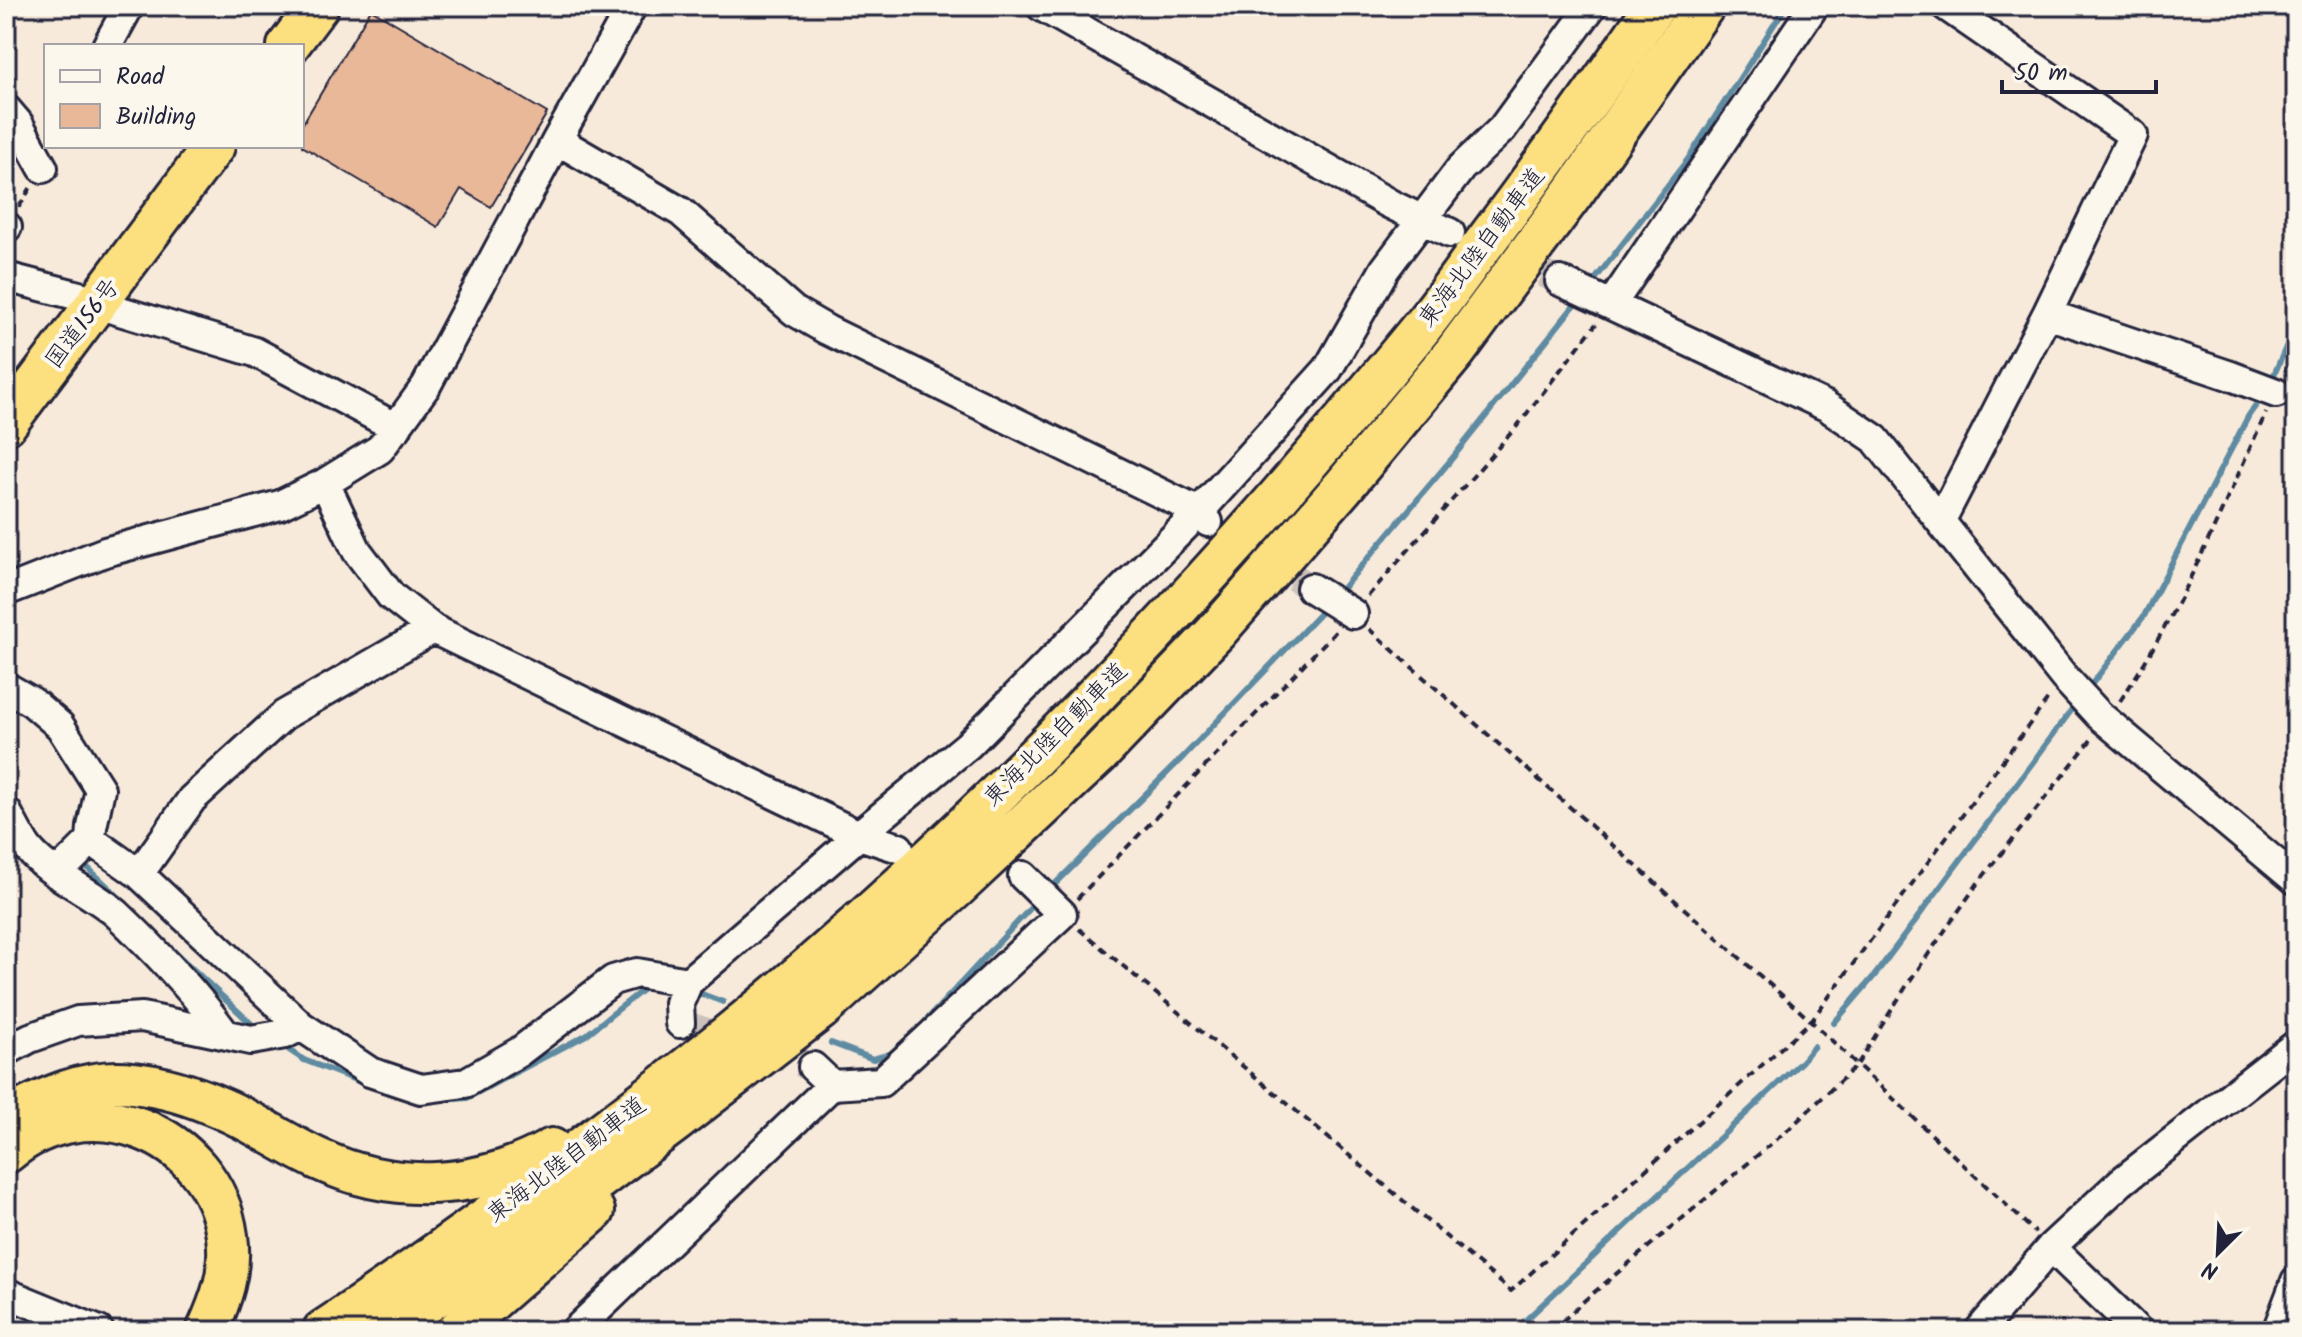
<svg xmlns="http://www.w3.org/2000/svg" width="2302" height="1337" font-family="Kalam,'Klee One',sans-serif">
  <rect width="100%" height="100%" fill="#f7eadb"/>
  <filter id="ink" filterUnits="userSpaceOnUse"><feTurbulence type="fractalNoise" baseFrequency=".0125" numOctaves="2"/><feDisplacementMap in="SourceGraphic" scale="16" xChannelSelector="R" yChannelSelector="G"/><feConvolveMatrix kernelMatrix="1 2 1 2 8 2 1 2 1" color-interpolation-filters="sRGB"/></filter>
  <g filter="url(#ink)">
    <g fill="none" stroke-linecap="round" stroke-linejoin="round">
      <path stroke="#5f8ba2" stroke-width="6" d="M1590,286L1688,159L1786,6
        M2270,384L2296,324
        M1337,595L1450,461L1581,297
        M2088,689L2144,616L2249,415L2262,397
        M89,869L124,902
        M1049,890L1183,757L1327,606
        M166,944L257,1029
        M691,990L723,1002
        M1834,1023L1875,975L2076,704
        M831,1043L873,1059L890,1054L920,1027L1038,900
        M289,1050L304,1060L363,1083
        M442,1100L467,1098L586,1035L650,984
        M1514,1331L1802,1061L1814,1046"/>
    </g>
    <path fill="#e9b899" stroke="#22223b" stroke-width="2" d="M371,9L547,113L491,207L461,189L438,227L302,146V125Z"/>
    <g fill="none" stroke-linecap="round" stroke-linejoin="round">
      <path stroke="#ccc2bb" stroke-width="28" stroke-dasharray="28 14" stroke-linecap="butt" d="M1466,239L1560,281
        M1259,555L1311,588
        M680,1023L813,1067"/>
      <defs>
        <path id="minor" d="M1041,6L1390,204L1450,233
          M1946,6L2133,135L2047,314L2231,376L2276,393
          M107,46L129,6
          M6,109L18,123L43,168
          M557,140L681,212L794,311L827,330L1199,512L1208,522
          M6,226L7,227
          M6,277L87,298
          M1560,281L1826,406L1875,439L2064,677L2099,715L2296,880
          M97,304L255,352L397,428
          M1611,305L1814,6
          M325,483L357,551L391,596L433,629L859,835L899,848
          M1941,520L2047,314
          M1311,588L1353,614
          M6,591L105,552L280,505L325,483L380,449L426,386L557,140L632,6
          M6,687L32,702L60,726L100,789L92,827L91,840L57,874
          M6,811C12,821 17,833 24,843C46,875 89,889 117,914C156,951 194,991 225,1034
          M91,840L139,874L301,1026L370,1072L421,1089L465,1083L519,1052L613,980L637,973L688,982
          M139,874L192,799L284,715L433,629
          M680,1023L679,1003L688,982L859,835L968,745L1199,512L1328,369L1385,269L1461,168L1502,129L1592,6
          M6,1051L30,1038L78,1021L142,1017L251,1040L285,1034L301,1026
          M813,1067L832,1085
          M2051,1247L2138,1331
          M6,1293L99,1331
          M575,1331L832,1085L881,1082L1062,914L1023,876
          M1979,1331L2051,1247L2121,1182L2296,1045
          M2277,1331L2296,1281"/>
        <path id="highway" d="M288,46L318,6
          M6,424L214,146
          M6,1119C44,1098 88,1077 133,1083C163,1086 194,1096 221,1108C255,1122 285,1144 318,1159C395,1195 479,1190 552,1149
          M6,1153C86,1083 213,1131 227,1236C232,1271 221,1300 207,1331
          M323,1331C405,1277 485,1219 564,1161C640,1104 716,1047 788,985C1020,788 1228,564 1420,329C1442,302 1462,273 1483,245C1542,167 1599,87 1655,6
          M387,1331L540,1223L675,1122L821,1009L957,887L1098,755L1216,632L1343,487L1455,352L1573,193L1704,6
          M457,1331L594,1211"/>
      </defs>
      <use href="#minor" stroke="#22223b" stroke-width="34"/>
      <use href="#highway" stroke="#22223b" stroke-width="46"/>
      <path stroke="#22223b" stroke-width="4" stroke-dasharray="8 6" stroke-linecap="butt" d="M19,207L31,187
        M2285,372L2296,349
        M1368,596L1518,425L1596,324
        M1369,629L1811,1021L2036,1233
        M2120,701C2179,614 2222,509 2266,413
        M1077,899L1338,629
        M1079,929L1511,1291L1811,1021L2051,695
        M1552,1331L1585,1300L1790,1128L1857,1065L1909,982L1978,883L2091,740"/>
      <use href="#minor" stroke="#fbf7ec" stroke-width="28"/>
      <use href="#highway" stroke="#fce080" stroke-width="40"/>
    </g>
  </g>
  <g text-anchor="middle" stroke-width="8" stroke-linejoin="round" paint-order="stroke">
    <g font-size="24" fill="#22223b" stroke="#fbf7ec">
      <text transform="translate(1481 247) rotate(-53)" y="8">東海北陸自動車道</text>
      <text transform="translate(82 323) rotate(-53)" y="8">国道156号</text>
      <text transform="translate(1055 734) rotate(-45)" y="8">東海北陸自動車道</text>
      <text transform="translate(566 1159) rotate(-37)" y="8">東海北陸自動車道</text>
    </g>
  </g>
  <rect width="2302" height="1337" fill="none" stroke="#fbf7ec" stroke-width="32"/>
  <rect x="16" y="16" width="2270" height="1305" fill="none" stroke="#22223b" stroke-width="3" filter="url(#ink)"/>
  <rect x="44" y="44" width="260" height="104" fill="#fbf7ec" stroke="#a4a2a5" stroke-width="2"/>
  <rect x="60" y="70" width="40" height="12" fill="#fbf7ec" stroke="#a4a2a5" stroke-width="2"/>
  <text x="116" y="84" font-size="24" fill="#22223b">Road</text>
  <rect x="60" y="104" width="40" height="24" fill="#e9b899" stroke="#a4a2a5" stroke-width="2"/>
  <text x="116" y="124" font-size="24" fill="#22223b">Building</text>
  <g transform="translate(2218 1253) rotate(204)" stroke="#fbf7ec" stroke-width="6" paint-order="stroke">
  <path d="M0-6L14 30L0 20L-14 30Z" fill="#22223b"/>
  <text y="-12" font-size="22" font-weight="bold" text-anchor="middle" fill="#22223b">N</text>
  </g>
  <path d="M2002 80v12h154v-12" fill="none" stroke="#22223b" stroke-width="4"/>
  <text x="2014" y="80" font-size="24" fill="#22223b" stroke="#fbf7ec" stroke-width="6" paint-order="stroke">50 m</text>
</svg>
